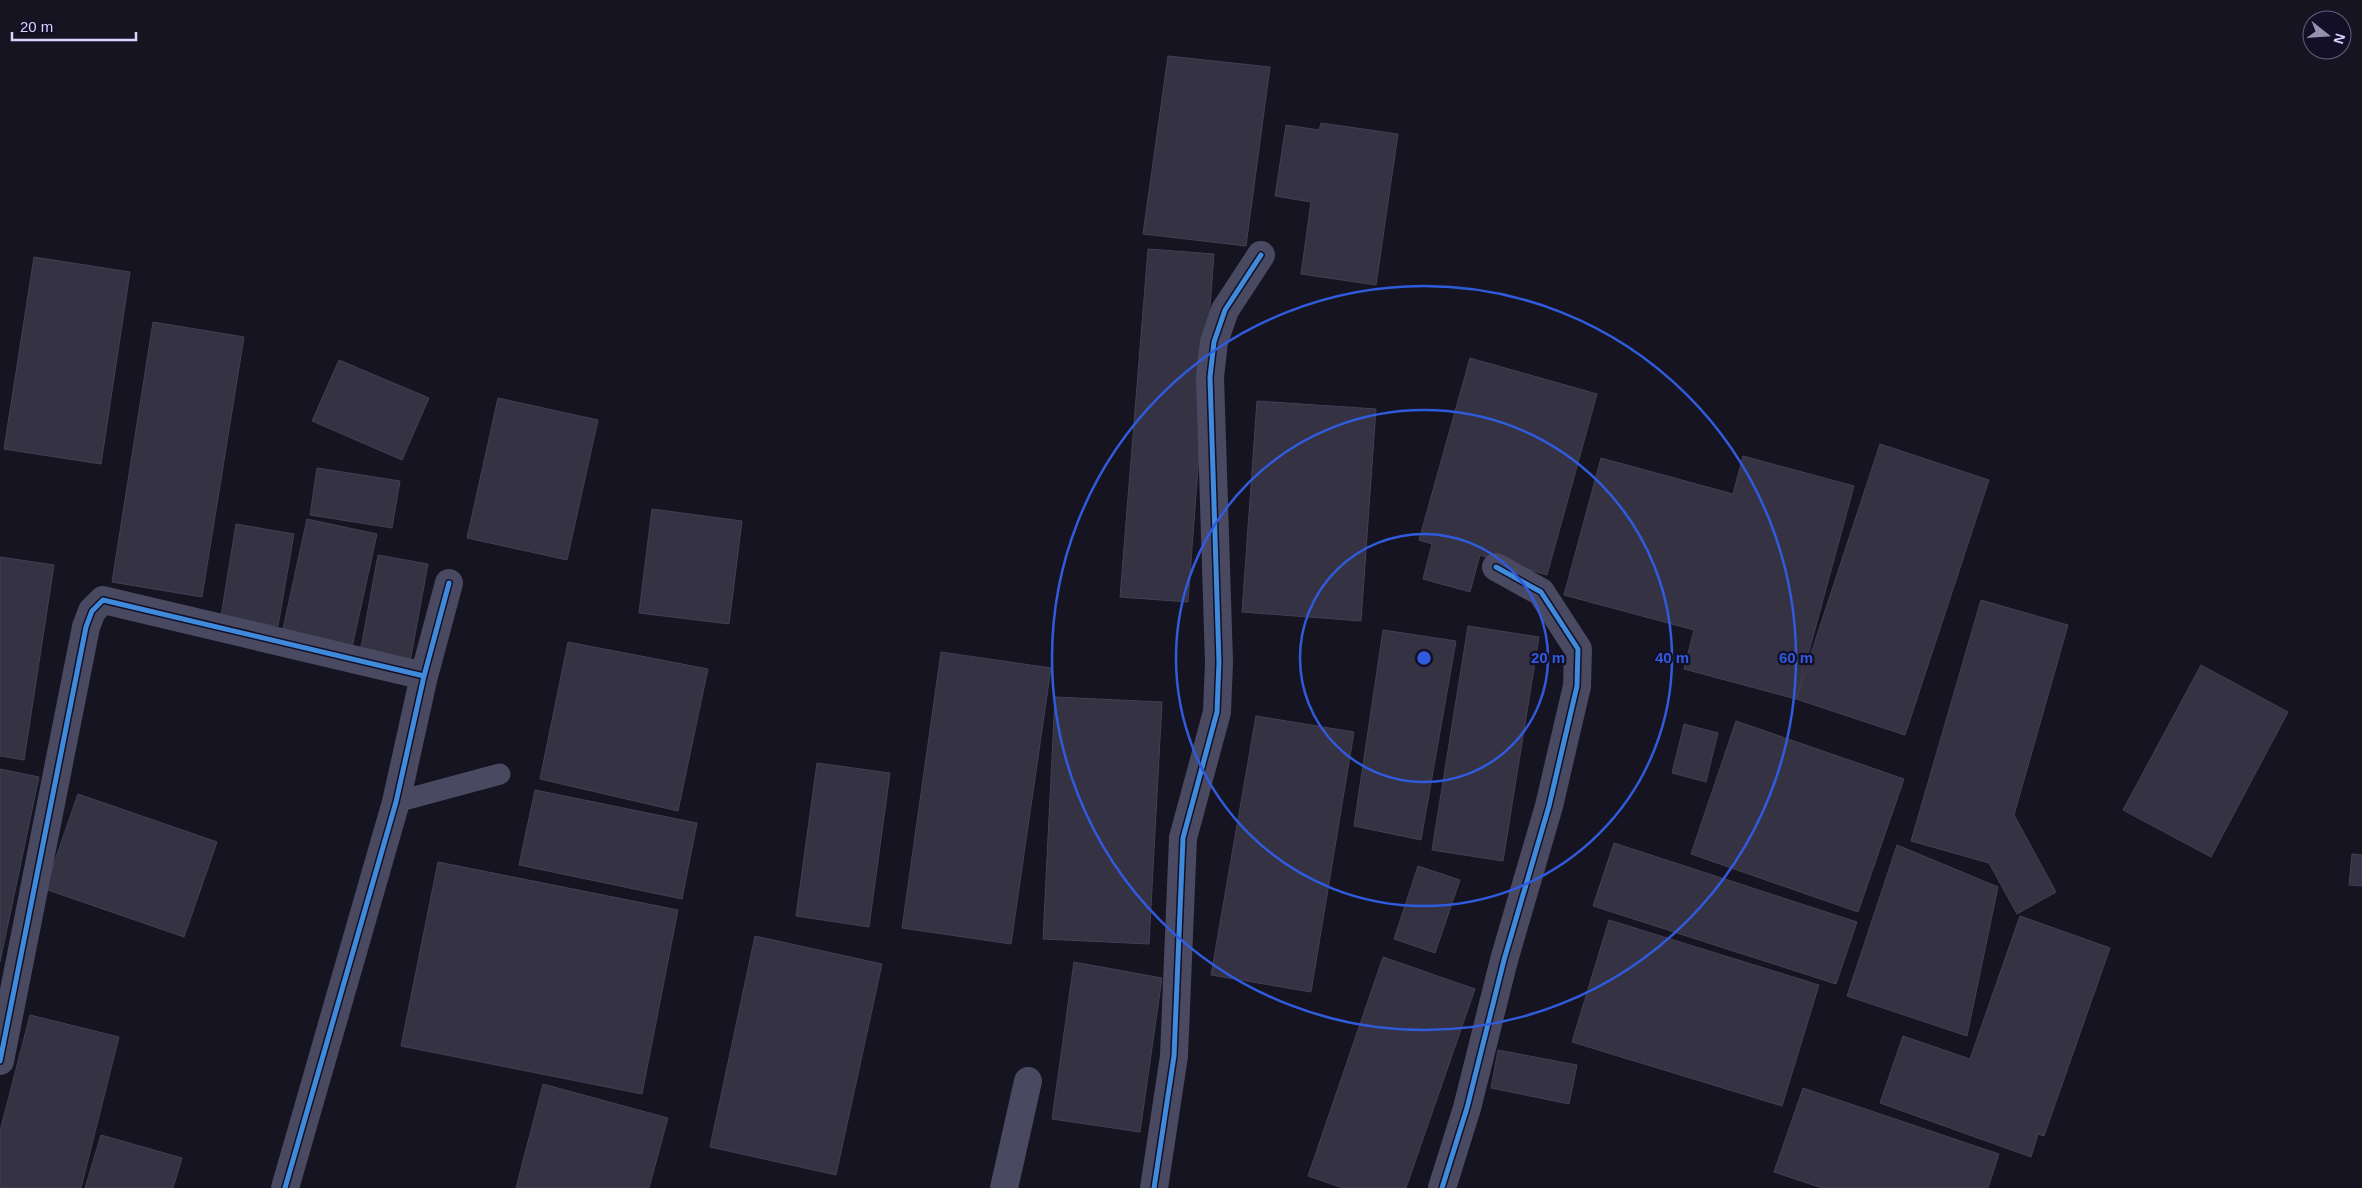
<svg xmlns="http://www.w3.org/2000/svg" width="2362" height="1188" font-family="Arial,sans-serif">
  <rect width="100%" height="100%" fill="#161421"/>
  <path fill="#343243" stroke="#433f54" d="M1168,56L1270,67L1246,246L1143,234Z
    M1321,123L1398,134L1376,285L1301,274L1311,202L1275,196L1286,125L1319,130Z
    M1148,249L1214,254L1188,602L1120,597Z
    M34,257L130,272L101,464L4,449Z
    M153,322L244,337L202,597L112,582Z
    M1470,358L1597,394L1547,575L1480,555L1470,592L1423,579L1432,544L1419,540Z
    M339,360L429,398L402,460L312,421Z
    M498,398L598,420L567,560L467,538Z
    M1257,401L1376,409L1361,621L1242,612Z
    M1880,444L1989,480L1905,735L1796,699Z
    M1743,456L1854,486L1796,699L1684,669L1694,630L1564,595L1601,458L1733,494Z
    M317,468L400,481L392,528L310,515Z
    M652,509L742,521L729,624L639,613Z
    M307,519L377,534L351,652L281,638Z
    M236,524L294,534L278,626L221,616Z
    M378,555L428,564L410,662L360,653Z
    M0,557L54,565L24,760L0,756Z
    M1981,600L2068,625L2014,815L2056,892L2017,914L1989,863L1911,841Z
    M1468,626L1539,637L1503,861L1432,850Z
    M1383,630L1456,641L1421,840L1354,826Z
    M568,642L708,669L678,811L540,779Z
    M941,652L1051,668L1011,944L902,928Z
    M2201,665L2288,712L2211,857L2123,810Z
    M1055,697L1162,702L1149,944L1043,939Z
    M1256,716L1354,732L1311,992L1211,975Z
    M1736,721L1904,779L1858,912L1691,854Z
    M1684,724L1718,733L1706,782L1672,773Z
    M817,763L890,773L869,927L796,916Z
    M0,769L39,777L0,962Z
    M535,790L697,823L682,899L519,865Z
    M78,794L217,842L184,937L45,889Z
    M1614,843L1857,922L1836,984L1593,906Z
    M1897,845L1998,887L1967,1036L1847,996Z
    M2352,854L2362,855V886L2349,885Z
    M438,862L678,910L642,1094L401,1046Z
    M1418,866L1460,880L1435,953L1394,939Z
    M2020,916L2110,948L2044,1136L2038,1134L2031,1157L1880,1103L1903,1036L1970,1059Z
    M1609,920L1819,985L1782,1106L1572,1042Z
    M755,936L882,964L836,1175L710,1147Z
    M1383,957L1475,989L1406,1188H1343L1308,1176Z
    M1074,962L1162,978L1140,1132L1052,1119Z
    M30,1015L119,1037L81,1188H0V1131Z
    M1498,1050L1577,1065L1569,1104L1491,1088Z
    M543,1084L668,1118L649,1188H516Z
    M1803,1088L1999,1154L1988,1188H1822L1774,1172Z
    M101,1135L182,1158L173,1188H85Z"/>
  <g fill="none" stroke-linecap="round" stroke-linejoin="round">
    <path stroke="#4a4962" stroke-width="21" d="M396,802L500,774"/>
    <path stroke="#4a4962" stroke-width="28" d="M0,1061L86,627L92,611L103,600L424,676
      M285,1188L396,802L424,676L449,583
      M1004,1188L1028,1081
      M1154,1188L1174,1056L1183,838L1217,712L1219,662L1210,377L1214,342L1225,310L1261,255
      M1442,1188L1467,1108L1504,960L1549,806L1577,686L1578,649L1541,592L1496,567"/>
    <defs>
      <path id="cycleway" d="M0,1061L86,627L92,611L103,600L424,676
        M285,1188L396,802L424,676L449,583
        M1154,1188L1174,1056L1183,838L1217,712L1219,662L1210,377L1214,342L1225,310L1261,255
        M1442,1188L1467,1108L1504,960L1549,806L1577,686L1578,649L1541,592L1496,567"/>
    </defs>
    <use href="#cycleway" stroke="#130f26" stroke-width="8"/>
    <use href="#cycleway" stroke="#408adc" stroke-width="5"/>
  </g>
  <g fill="none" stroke="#305bdc" stroke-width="2.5">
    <circle cx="1424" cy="658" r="124"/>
    <circle cx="1424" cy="658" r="248"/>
    <circle cx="1424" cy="658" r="372"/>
  </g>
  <circle cx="1424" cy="658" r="8" fill="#305bdc" stroke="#130f26" stroke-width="2.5"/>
  <g font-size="15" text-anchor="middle" font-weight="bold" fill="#305bdc" stroke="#130f26" stroke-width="4.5" stroke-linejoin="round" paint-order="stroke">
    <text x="1548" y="663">20 m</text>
    <text x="1672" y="663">40 m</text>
    <text x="1796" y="663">60 m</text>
  </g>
  <g transform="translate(2327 35) rotate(107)"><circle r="24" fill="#130f26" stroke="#625e7d"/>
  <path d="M0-4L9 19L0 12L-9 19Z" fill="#9591b1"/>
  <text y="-8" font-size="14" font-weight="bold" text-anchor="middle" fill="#d9d4ff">N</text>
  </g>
  <path d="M12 32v8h124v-8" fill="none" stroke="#d9d4ff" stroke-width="2.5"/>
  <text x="20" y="32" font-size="15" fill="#d9d4ff" stroke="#130f26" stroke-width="4" paint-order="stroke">20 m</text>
</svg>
